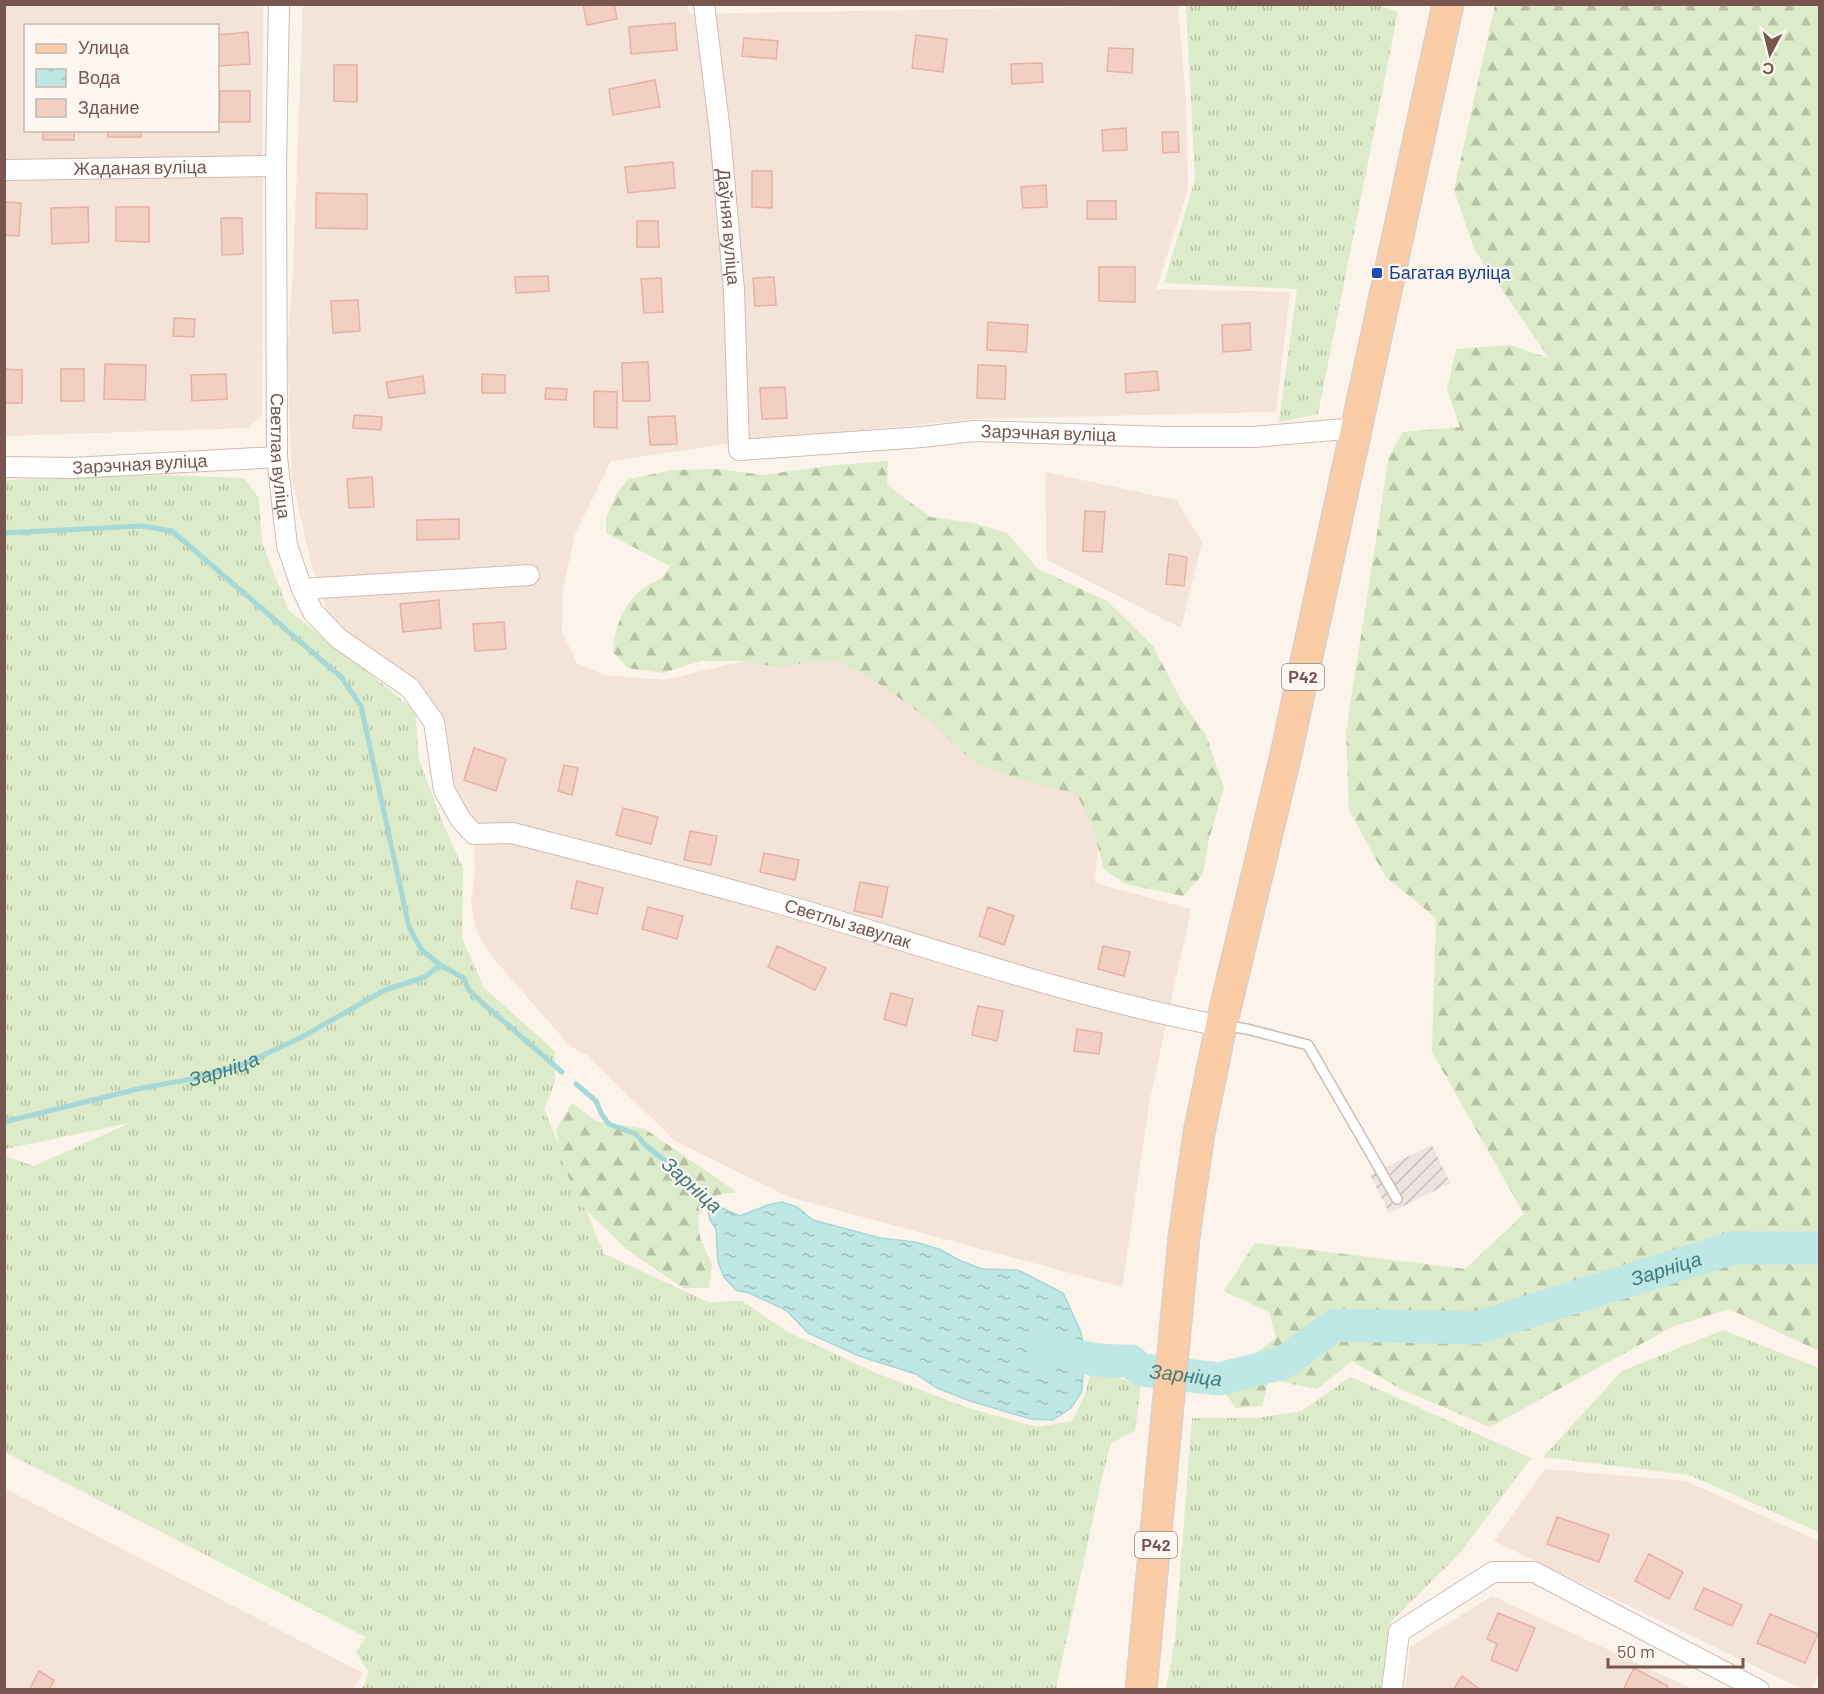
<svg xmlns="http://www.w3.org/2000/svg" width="1824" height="1694" font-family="Barlow,sans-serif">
  <defs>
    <pattern id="industrial-furrows" width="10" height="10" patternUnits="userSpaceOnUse" patternTransform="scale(1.5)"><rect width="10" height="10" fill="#ece4e0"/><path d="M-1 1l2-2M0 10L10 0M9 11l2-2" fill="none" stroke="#c4bcb8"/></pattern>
    <pattern id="grass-tufts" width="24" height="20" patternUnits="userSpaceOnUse" patternTransform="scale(1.5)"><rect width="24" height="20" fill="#dcebc9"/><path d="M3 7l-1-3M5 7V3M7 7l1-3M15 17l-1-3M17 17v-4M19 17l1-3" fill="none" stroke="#b7c1a5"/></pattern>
    <pattern id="forest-firs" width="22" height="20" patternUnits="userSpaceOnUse" patternTransform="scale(1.5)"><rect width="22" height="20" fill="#dcebc9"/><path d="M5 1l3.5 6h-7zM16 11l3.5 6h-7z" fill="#b7c1a5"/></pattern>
    <pattern id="water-ripples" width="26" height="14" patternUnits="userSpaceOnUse" patternTransform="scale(1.5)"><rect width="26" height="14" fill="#bfe7e6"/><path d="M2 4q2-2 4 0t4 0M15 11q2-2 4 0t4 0" fill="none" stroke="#a0bebd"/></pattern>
  </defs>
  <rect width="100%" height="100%" fill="#fcf3eb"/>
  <path fill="#f4e3d9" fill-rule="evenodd" d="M687,4L689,14L1178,5L1186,101L1188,190L1156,289L1290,292L1276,412L974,419L727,444L611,461L575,534L563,588L562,631L577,664L605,675L665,680L818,643L1101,791L1095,883L1191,909L1150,1099L1122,1287L789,1197L675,1141L587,1055L571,1047L495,960L477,934L471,902L475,873L474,834L451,785L443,728L332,627L311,563L292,479L287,350L293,274L303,5Z
    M4,5H263L262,415L248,428L5,436ZM26,26H218V130H26Z
    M1045,472L1176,500L1202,542L1181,628L1047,560Z
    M1545,1469L1686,1481L1819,1541V1673L1811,1689H1802L1494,1541Z
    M4,1488L363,1673L353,1690L5,1689Z
    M1492,1596L1693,1689L1405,1690L1410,1647Z"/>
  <path fill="url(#industrial-furrows)" d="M1432,1145L1450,1183L1389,1213L1370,1175Z"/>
  <path fill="url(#grass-tufts)" d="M1228,4H1376L1398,12L1318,414L1279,422L1297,289L1164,283L1195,179L1186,6Z
    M159,475L244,478L259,498L262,543L289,611L362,667L415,711L419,759L442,821L463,868L462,938L484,988L555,1051V1082L544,1109L605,1256L607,1255L708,1302L742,1301L788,1332L876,1373L968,1408L1037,1427L1072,1421L1085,1395L1091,1371L1141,1384L1135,1431L1111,1443L1103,1473L1057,1683V1689H362L369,1673L356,1652L366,1637L5,1452V1156L34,1166L130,1123L5,1149V480Z
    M1723,1330L1819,1368V1532L1689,1475L1543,1457L1622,1371Z
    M1351,1377L1531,1458L1459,1554L1391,1622L1381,1689L1166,1690L1175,1639L1192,1418H1257L1301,1411Z"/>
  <path fill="url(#forest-firs)" d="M1495,5H1819V1351L1729,1309L1674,1326L1490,1427L1401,1389L1352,1361L1317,1389L1269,1379L1262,1406L1236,1408L1224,1392L1235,1369L1276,1338L1269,1312L1224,1291L1255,1243L1465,1269L1524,1214L1432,1052L1436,918L1385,876L1349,810L1346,732L1389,456L1403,432L1460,427L1447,389L1456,349L1510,345L1549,358L1474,249L1454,190Z
    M888,461L887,485L930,517L973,523L1007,533L1038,569L1107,601L1153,646L1181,700L1206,735L1224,788L1209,839L1203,874L1183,896L1125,884L1104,869L1093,829L1077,794L1015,778L976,764L927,718L881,685L835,659L776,667L744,661H701L662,673L628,668L613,652C615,628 622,605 642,589C657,578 659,585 670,566L606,533V517L618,491L629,479L672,470L719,469L763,475L836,465Z
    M572,1103L596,1121L645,1129L737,1192L717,1195L698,1216L700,1238L712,1264L709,1288H683L626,1249L578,1202L561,1156L556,1130Z"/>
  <path fill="url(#water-ripples)" stroke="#a5d8d7" stroke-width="1.5" d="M782,1202L797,1207L813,1220L880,1238L915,1242L939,1249L961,1261L982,1269L1018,1270L1063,1293L1080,1330L1085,1349L1082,1391L1071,1408L1053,1420L1031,1419L970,1401L937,1388L916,1374L859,1356L808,1333L786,1310L749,1293L736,1290L724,1277L718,1262L716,1229L710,1220L708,1212L720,1207L740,1216L768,1205Z"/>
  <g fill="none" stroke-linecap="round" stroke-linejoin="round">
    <g stroke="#a5d8d7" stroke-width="5">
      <path d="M4,533L142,526L172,531L341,677L361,706L409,927L421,949L440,965"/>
      <path d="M576,1084L596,1101L602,1115L609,1124L636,1134L644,1144L673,1167L684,1181L715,1210"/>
      <path id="s1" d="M4,1122L142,1088L197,1078L244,1064L300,1038L385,990L425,977L440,965L464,978L468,989L479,1000L562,1072"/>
    </g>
    <path stroke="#bfe7e6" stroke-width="33" id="s2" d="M1043,1347C1076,1357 1096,1362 1131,1361L1141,1370L1219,1379L1283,1363L1335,1325L1476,1328L1733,1248H1820"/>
  </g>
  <path fill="#f2cec3" stroke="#e4b1a4" stroke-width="1.5" d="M583,4H614L617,19L587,25Z
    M675,23L677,50L631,54L629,27Z
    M248,32L250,64L218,66V35Z
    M916,35L947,39L943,72L912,68Z
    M744,38L778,41L776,59L742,56Z
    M1109,48L1133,49L1132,73L1107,71Z
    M1042,63L1043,82L1012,84L1011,64Z
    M334,65H357V102L334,101Z
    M655,80L660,107L613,115L609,89Z
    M220,91H250V122H219Z
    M1126,128L1127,150L1103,151L1102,130Z
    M43,130H74V140H43Z
    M108,130H141V137H108Z
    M1162,132H1178L1179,152L1163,153Z
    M673,162L675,188L628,193L625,167Z
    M752,171H772V208L752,207Z
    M1046,185L1047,207L1023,208L1021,187Z
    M316,193L367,194V229L316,228Z
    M1087,201H1116V219H1087Z
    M4,202L21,203L19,236L4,235Z
    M88,207L89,242L52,244L51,208Z
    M116,207H149V242L116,241Z
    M221,218H242L243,254L222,255Z
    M637,221H658L659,247H637Z
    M1099,267H1135V302L1099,301Z
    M548,276L549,291L516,293L515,277Z
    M774,277L776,305L755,306L753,278Z
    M661,278L663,312L644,313L641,279Z
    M358,300L360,331L333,333L331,301Z
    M174,318L195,319L194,337L173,336Z
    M988,322L1028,325L1026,352L987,350Z
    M1250,323L1251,350L1223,352L1222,325Z
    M648,362L650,401H623L622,363Z
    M105,364L146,365L145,400L104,399Z
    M978,365L1006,366L1005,399L977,398Z
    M4,369L22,370V403H4Z
    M61,369H84V401H61Z
    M1157,371L1159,390L1126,393L1125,374Z
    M226,374L227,399L192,401L191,375Z
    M482,374L505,375V393H482Z
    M423,376L425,393L389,398L386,382Z
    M785,387L787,418L762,419L760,388Z
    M546,388L567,389L566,400L545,399Z
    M594,391L617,392V428L594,427Z
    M354,415L382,417L381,430L353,428Z
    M675,416L677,444L650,445L648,417Z
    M372,477L374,507L349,508L347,479Z
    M1085,511L1105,512L1102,552L1083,551Z
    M459,519V539L417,540V520Z
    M1169,554L1187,557L1184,586L1166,584Z
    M439,600L441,628L403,632L400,604Z
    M504,622L506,649L475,651L473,624Z
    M474,748L506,759L496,791L464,780Z
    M564,765L578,768L572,795L558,791Z
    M623,808L658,817L651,844L616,835Z
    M690,831L717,836L711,865L684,860Z
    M764,853L799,860L795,880L760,872Z
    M577,881L603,888L597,914L571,908Z
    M860,882L888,887L882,917L854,911Z
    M648,907L683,916L677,939L642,929Z
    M988,907L1014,916L1004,945L979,936Z
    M777,946L826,968L815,990L768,967Z
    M1103,946L1130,952L1124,976L1098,969Z
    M891,993L913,999L906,1026L884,1019Z
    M978,1006L1003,1011L997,1041L972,1035Z
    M1077,1029L1102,1033L1099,1054L1074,1051Z
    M1557,1517L1609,1535L1599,1562L1547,1544Z
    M1649,1554L1683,1572L1669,1599L1635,1581Z
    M1704,1588L1742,1605L1732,1626L1694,1609Z
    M1498,1613L1535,1628L1517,1671L1491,1660L1497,1644L1487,1639Z
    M1770,1614L1818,1634L1805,1663L1757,1643Z
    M1634,1668L1668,1686L1666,1690H1623Z
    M39,1671L54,1680L49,1690H29Z
    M1462,1676L1481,1690H1453Z"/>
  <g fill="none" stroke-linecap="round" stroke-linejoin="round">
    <defs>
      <path id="service" d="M1226,1026L1247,1029L1308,1045L1397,1199"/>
      <g id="minor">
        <path id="s3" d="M279,4L276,166L277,457L287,545L302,589L313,612L338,638L410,688L434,722L444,790L461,820L474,834L512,833C598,855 685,877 771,901C921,944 1067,996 1221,1026"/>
        <path id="s4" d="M704,4L720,132L734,290L739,450L922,437L974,431L1167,437H1253L1357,428"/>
        <path id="s5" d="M4,170L276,166"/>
        <path id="s6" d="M4,467L72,468L277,457"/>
        <path d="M302,589L529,575"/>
        <path d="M1392,1690L1399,1632L1493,1572H1534L1759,1690"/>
      </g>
      <path id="primary" d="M1141,1690L1184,1237L1199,1133L1221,1026L1286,754L1448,4"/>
    </defs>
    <use href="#service" stroke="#d2bbb3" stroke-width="12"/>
    <use href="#minor" stroke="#d2bbb3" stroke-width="22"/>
    <use href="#primary" stroke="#d9cfcd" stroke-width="33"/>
    <use href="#service" stroke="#fff" stroke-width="9"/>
    <use href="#minor" stroke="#fff" stroke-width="20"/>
    <use href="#primary" stroke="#f9cca6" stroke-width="30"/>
  </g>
  <rect fill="#1a4fb4" stroke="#fff7f2" stroke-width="2" x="1371" y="267" width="12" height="12" rx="3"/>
  <g text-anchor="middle" stroke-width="4.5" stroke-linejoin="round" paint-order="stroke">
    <g fill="#fff7f2" stroke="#a0867f" stroke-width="1.5">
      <rect x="1282" y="664" width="42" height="26" rx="4.5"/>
      <rect x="1135" y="1532" width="42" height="26" rx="4.5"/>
    </g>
    <g font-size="16" font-weight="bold" fill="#78554e">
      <text x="1303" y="683">Р42</text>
      <text x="1156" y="1551">Р42</text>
    </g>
    <g font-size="18" fill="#78554e" stroke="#fff7f2">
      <text dy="6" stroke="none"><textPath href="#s5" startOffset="136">Жаданая вуліца</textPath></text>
      <text dy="6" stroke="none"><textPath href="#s4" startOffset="224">Даўняя вуліца</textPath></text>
      <text dy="6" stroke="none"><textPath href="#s4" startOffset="758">Зарэчная вуліца</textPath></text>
      <text dy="6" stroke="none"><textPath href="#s3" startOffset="452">Светлая вуліца</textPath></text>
      <text dy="6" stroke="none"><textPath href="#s6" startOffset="136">Зарэчная вуліца</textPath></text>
      <text dy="6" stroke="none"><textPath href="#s3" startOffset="1287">Светлы завулак</textPath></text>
    </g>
    <g font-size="18" fill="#164399" stroke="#fff7f2" text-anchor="start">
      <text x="1389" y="279">Багатая вуліца</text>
    </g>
    <g font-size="20" font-style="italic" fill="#417c7c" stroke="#fff7f2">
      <text dy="7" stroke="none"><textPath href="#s1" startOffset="226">Зарніца</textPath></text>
      <text transform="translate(692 1185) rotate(42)" y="7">Зарніца</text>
      <text dy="7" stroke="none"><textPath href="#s2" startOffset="652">Зарніца</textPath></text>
      <text dy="7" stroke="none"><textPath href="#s2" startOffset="148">Зарніца</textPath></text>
    </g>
  </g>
  <rect width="1824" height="1694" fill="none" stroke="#78554e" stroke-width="12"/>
  <rect x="24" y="24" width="195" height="108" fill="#fff7f2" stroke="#c9b6b0" stroke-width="1.5"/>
  <rect x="36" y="44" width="30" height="9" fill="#f9cca6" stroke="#c9b6b0" stroke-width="1.5"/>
  <text x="78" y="54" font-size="18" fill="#78554e">Улица</text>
  <rect x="36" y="69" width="30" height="18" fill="url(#water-ripples)" stroke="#c9b6b0" stroke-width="1.5"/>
  <text x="78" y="84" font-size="18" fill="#78554e">Вода</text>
  <rect x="36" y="99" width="30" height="18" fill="#f2cec3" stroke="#c9b6b0" stroke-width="1.5"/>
  <text x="78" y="114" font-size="18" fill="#78554e">Здание</text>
  <g transform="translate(1770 54) rotate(187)" stroke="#fff7f2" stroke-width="4.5" paint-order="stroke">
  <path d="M0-4.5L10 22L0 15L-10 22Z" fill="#78554e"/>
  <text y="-9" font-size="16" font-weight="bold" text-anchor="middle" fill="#78554e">С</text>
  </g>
  <path d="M1608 1658v9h135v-9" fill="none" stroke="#78554e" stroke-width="3"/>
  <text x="1617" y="1658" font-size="18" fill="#78554e" stroke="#fff7f2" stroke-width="4.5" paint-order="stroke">50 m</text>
</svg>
